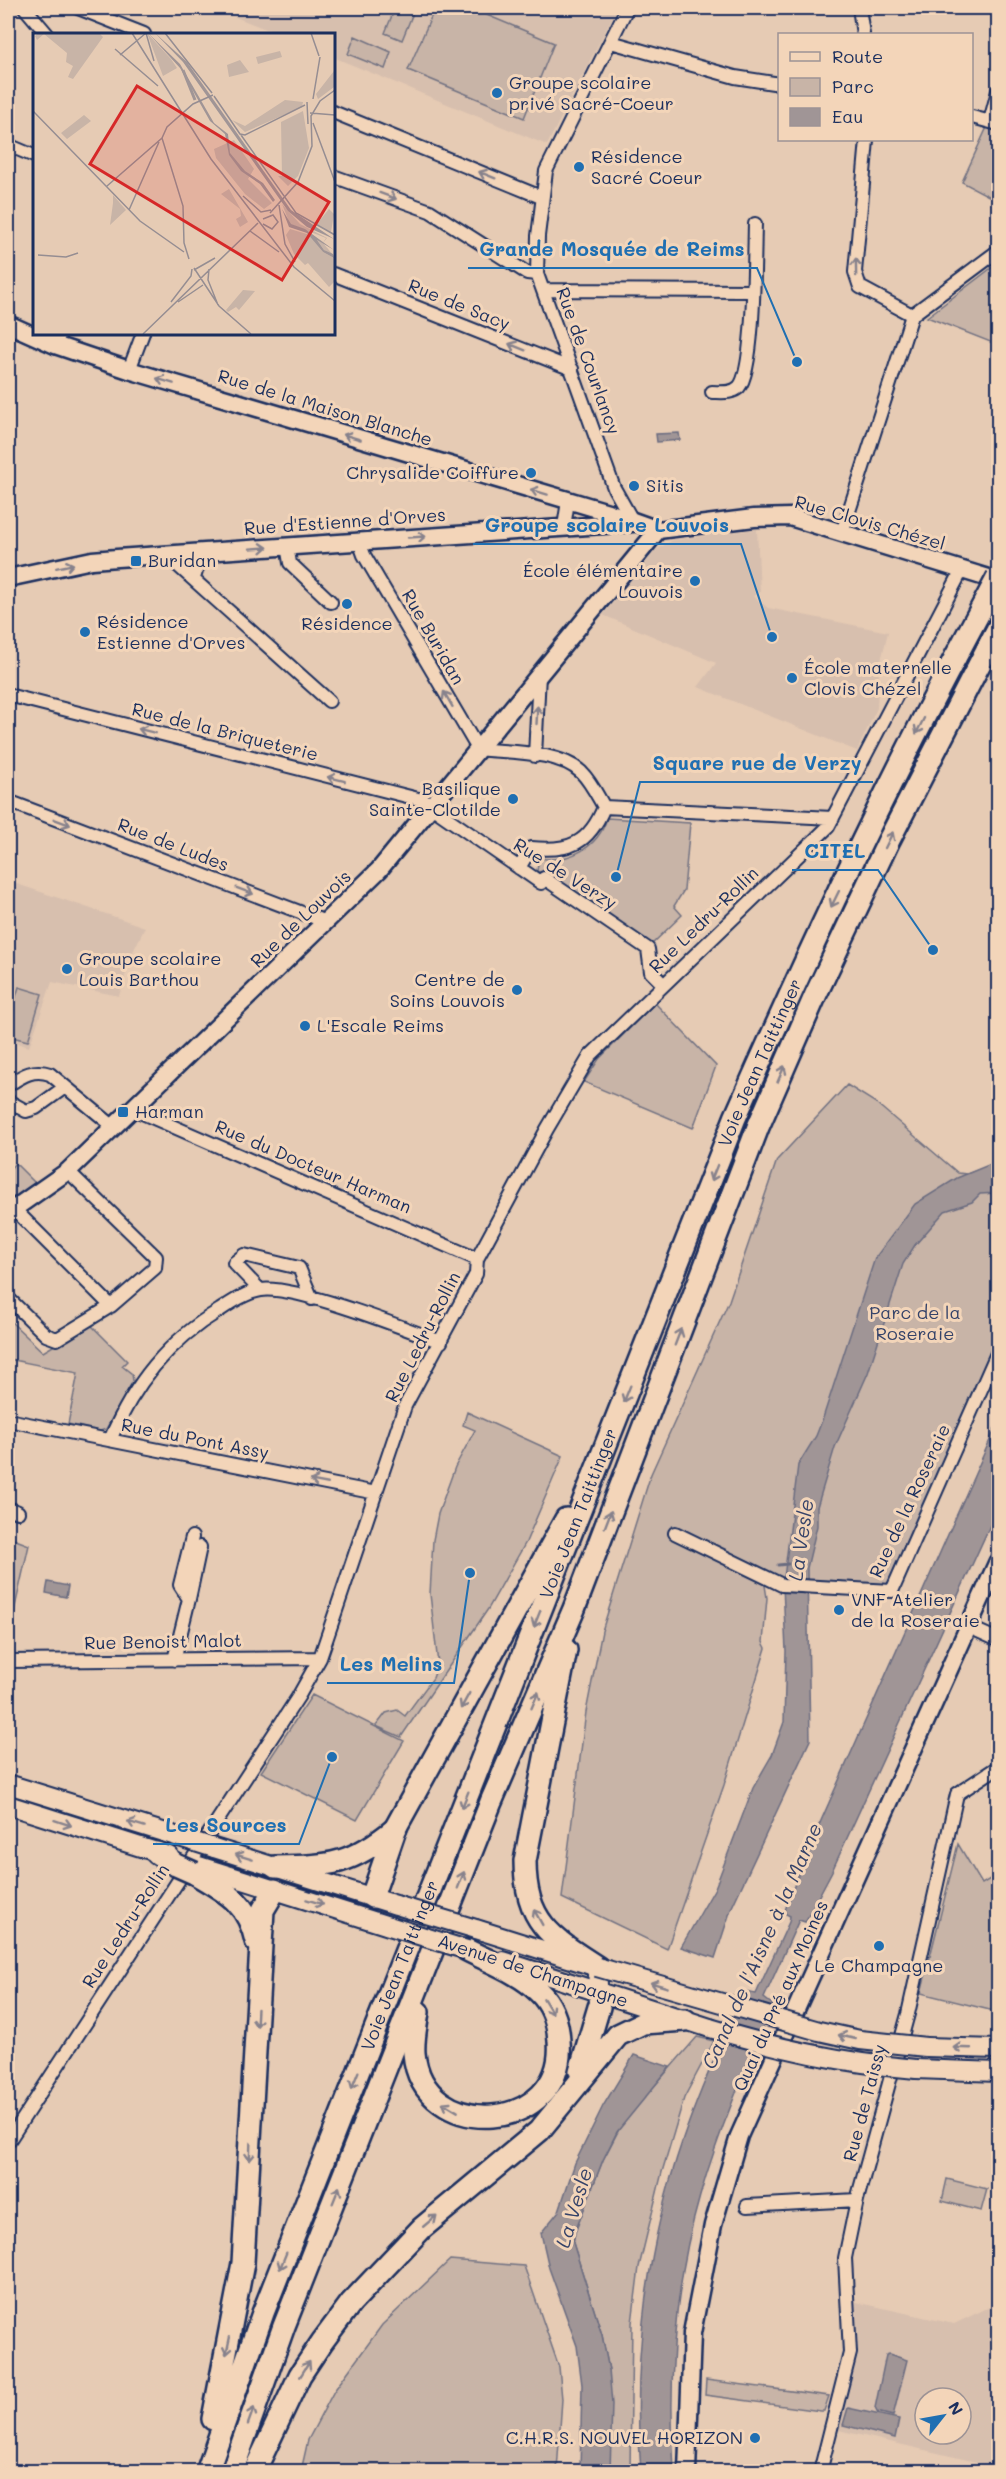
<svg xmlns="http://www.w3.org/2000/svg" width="1006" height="2479" font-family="Mali,sans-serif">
  <rect width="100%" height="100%" fill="#e6cbb4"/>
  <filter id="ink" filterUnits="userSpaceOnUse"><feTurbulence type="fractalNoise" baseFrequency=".0167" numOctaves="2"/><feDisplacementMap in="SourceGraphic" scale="12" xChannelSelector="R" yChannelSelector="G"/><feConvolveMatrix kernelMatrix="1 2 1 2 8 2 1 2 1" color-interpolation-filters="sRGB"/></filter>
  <g filter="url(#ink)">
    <path fill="#d7bfae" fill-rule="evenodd" d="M213,8H617L547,145L333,57V34H278Z
      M757,529L760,592L753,596L768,608L888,632L879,669L877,708L857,751L698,687L716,663L603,615L656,550L673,540Z
      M8,881L145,927L131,956L119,996L52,982L29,1047L8,1040Z
      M856,2302L954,2324L998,2303V2467L838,2430L858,2355ZM925,2398H961V2434H925Z"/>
    <path fill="#c8b4a7" stroke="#727282" stroke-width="1.5" d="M395,8H415L402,40L385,33Z
      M435,8H470L554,43L524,118L408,70Z
      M355,36L391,52L385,69L348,54Z
      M988,125L998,129V201L962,182Z
      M998,263V345L927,317Z
      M607,818L690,823L684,890L674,906L682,915L650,946L537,871L539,858C569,863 598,848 607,818Z
      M19,987L42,994L28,1041L8,1036V1022Z
      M655,1003L716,1066L693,1128L584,1082L599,1059Z
      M847,1085L876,1103L958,1173L967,1174L986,1167L998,1177V1342L887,1585C848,1581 799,1587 763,1573L767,1598L763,1642L766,1648L724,1785L667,1949L562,1898L586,1712L602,1631L651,1474L729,1301L777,1160Z
      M15,1163L35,1183L8,1202V1171Z
      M8,1319L43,1352L90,1324L127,1361L122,1366L132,1374L133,1381L106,1429L100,1431L68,1424L78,1373L8,1359Z
      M467,1412L563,1456L526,1542L488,1609L401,1737L376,1726L386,1713L397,1710L405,1716L433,1678L438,1664L430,1594L433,1540L438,1514L455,1467L475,1430L463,1425Z
      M8,1537L29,1545L8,1638Z
      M312,1695L404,1741L357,1820L261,1772Z
      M958,1844L982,1884L998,1874V2012L921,1993Z
      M697,2037L714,2041L684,2098L662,2172L639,2267L632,2323L630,2470L610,2471L609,2370L602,2335L573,2243L575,2232L603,2160L623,2122Z
      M947,2179L987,2189L981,2211L942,2201Z
      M450,2260L524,2266L559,2367L562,2399L557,2471H301L308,2440L334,2391L382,2325Z
      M706,2380L829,2396L824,2411H821L705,2395Z"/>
    <path fill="#a09596" stroke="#6b6c80" stroke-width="1.5" d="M679,433L680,440L657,442L656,434Z
      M998,1161V1193L980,1194L972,1202L945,1211L915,1245L903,1264L868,1373L835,1447L817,1507V1526L807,1568L810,1740L731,1909L715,1958L681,1947L715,1888L753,1788L772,1755L784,1722L786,1651L783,1586L798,1465L816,1436L823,1418L875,1258L915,1204L957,1178Z
      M998,1422V1508L832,1871L805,1922L799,1920L764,1998L773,2005C746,2067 719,2130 700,2196C674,2285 668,2379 674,2471L641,2472C632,2361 647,2244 683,2139C700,2089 722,2040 744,1992L756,1994L789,1922L790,1916L784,1913L804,1859Z
      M48,1582L68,1586L66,1597L46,1593Z
      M634,2055L670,2067L617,2132L603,2160L575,2232L573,2243L602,2335L609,2370L612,2404L610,2471H580L582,2385L577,2346L549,2268L541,2233L559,2211L575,2163L603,2106Z
      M889,2354L907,2360L893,2416L877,2412L875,2408L886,2355Z
      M848,2408L899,2419L895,2438L843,2425Z"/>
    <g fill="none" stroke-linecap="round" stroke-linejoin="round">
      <path stroke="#6b6c80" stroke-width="3" d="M778,1565L788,1564"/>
      <defs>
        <path id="street" d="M25,8L47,34
          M78,8L144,34
          M627,8L546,171L538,236L537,274L614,488L632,520
          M859,8L863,34
          M611,42L735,77L780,84
          M333,112L541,197
          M972,117L998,124
          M990,121L998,91
          M867,140L855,272L860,287L912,315
          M8,145L34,156
          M333,176L430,211L527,273L537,274
          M333,274L572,369
          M543,290L752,291
          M912,315L998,251
          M55,345L60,333
          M129,370L143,333
          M712,392C721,392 732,394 739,387C755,369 754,253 755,224
          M564,527L568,501
          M842,533L912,315
          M359,541L364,555L478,749C508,753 557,750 581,772C591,782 597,795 604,807C589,844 569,852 531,848L519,868
          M287,546L290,563L331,602
          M165,554L329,701
          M194,578L202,552
          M8,695L434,803
          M535,756L539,674
          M8,801L326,922
          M604,807L833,818
          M430,809L437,811L541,883L544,878L648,949L651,972L663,984
          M8,1085C22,1076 33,1068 50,1074L114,1127
          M8,1101L26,1111L36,1108L65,1087
          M133,1109L477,1259
          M14,1209L111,1306
          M260,1290L234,1263L244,1255L299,1268L312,1299
          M8,1298L46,1335L57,1339L111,1306L155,1268L156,1257L68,1171
          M8,1420L376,1493
          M110,1440C134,1384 168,1341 220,1310C232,1302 247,1292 261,1290C295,1285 404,1328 441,1342
          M8,1508L18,1512
          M675,1533L782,1585L892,1591L998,1351
          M189,1599L200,1547
          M969,1627L998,1640
          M174,1660L189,1599L180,1585L192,1537
          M8,1661L320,1658
          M8,2142L298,1697L320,1658L405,1406L476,1274L477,1259L547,1129L590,1056L828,827L962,570
          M747,2206L857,2200
          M820,2472L850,2353L845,2258L857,2200L908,2014L957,1794L998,1767"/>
        <path id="secondary" d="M8,324L55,345L129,370L608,512L658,530L754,518L790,517L998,581
          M8,578L92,560L117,558L633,523
          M8,1213L68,1171L379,870L658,530
          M687,2472L692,2333L713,2225L739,2136L998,1561"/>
        <path id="primary" d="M8,1784L192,1841
          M8,1805L169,1856
          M214,1848L396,1905
          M199,1866L389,1926
          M476,1929L597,1967L599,2003
          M503,1961L710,2028
          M926,2047L998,2049
          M916,2069L998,2072"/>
        <g id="highway">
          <path d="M566,1650L525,1861C525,1921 550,1937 597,1967"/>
          <path d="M157,1853L176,1865"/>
          <path d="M275,1867C331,1866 351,1865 396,1828"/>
          <path d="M194,1873C226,1892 248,1902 256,1941"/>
          <path d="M372,1897L396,1827L566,1519"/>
          <path d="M418,2012C416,2026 413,2039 414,2053C422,2144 567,2134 559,2041C558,2022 552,2004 538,1991C520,1973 490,1962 467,1950"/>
          <path d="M580,2071L599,2007"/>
          <path d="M213,2419L243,2263L263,1910L275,1890"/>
          <path id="s1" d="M207,2472L263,2313L735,1118C804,961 876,807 956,656"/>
          <path d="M232,2472L284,2326L491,1802L574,1609L758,1127L816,994L889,840L998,628"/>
          <path d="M254,2472L300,2375L322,2342L351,2303L422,2228L539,2131L618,2035L643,2023L685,2020"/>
        </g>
      </defs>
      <use href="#street" stroke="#1b2f5e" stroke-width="16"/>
      <use href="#secondary" stroke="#1b2f5e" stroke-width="21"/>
      <use href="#primary" stroke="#1b2f5e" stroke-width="22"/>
      <use href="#highway" stroke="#1b2f5e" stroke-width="26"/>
      <use href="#street" stroke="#f3d5b9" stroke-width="12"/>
      <use href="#secondary" stroke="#f3d5b9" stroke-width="16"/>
      <use href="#primary" stroke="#f3d5b9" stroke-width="18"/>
      <use href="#highway" stroke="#f3d5b9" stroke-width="21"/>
      <defs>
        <path id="primary-bridge" d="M192,1841L214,1848
          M396,1905L476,1929
          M389,1926L467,1950
          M597,1967L819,2031L860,2040L926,2047
          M710,2028C780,2049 843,2063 916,2069"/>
        <path id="highway-bridge" d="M956,656L998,577
          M176,1865L194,1873"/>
      </defs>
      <use href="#primary-bridge" stroke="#1b2f5e" stroke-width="22" stroke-linecap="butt"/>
      <use href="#highway-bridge" stroke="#1b2f5e" stroke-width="26" stroke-linecap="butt"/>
      <use href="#primary-bridge" stroke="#f3d5b9" stroke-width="18"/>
      <use href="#highway-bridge" stroke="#f3d5b9" stroke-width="21"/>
    </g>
    <defs><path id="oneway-shaft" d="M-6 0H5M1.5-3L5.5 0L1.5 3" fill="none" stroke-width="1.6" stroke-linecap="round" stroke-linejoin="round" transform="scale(1.5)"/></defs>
    <g stroke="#87828c">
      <use href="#oneway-shaft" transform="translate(487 175) rotate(-158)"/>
      <use href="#oneway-shaft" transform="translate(388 196) rotate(20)"/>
      <use href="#oneway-shaft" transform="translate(856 267) rotate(-91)"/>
      <use href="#oneway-shaft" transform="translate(517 347) rotate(-158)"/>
      <use href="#oneway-shaft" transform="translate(165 381) rotate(-163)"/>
      <use href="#oneway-shaft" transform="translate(352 437) rotate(-163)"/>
      <use href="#oneway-shaft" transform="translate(539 492) rotate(-163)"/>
      <use href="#oneway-shaft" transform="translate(417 537) rotate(-4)"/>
      <use href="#oneway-shaft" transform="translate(259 548) rotate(-4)"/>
      <use href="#oneway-shaft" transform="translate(65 566) rotate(-12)"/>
      <use href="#oneway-shaft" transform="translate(448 699) rotate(-120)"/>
      <use href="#oneway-shaft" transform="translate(537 715) rotate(-87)"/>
      <use href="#oneway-shaft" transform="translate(920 726) rotate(117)"/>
      <use href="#oneway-shaft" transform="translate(147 731) rotate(-166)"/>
      <use href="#oneway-shaft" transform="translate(336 779) rotate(-166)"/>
      <use href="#oneway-shaft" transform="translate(62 822) rotate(21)"/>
      <use href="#oneway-shaft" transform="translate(889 840) rotate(-64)"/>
      <use href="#oneway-shaft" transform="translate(245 891) rotate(21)"/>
      <use href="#oneway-shaft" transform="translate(835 899) rotate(116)"/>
      <use href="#oneway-shaft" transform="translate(781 1074) rotate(-67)"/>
      <use href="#oneway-shaft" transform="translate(714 1173) rotate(112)"/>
      <use href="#oneway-shaft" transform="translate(678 1337) rotate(-69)"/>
      <use href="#oneway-shaft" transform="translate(627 1394) rotate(112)"/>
      <use href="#oneway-shaft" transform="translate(319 1482) rotate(-169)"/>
      <use href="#oneway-shaft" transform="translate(608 1519) rotate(-69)"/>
      <use href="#oneway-shaft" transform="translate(537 1619) rotate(112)"/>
      <use href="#oneway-shaft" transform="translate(535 1700) rotate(-67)"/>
      <use href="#oneway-shaft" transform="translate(465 1701) rotate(119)"/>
      <use href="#oneway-shaft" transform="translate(465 1800) rotate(112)"/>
      <use href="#oneway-shaft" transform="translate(63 1823) rotate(18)"/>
      <use href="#oneway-shaft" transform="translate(136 1824) rotate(-163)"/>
      <use href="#oneway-shaft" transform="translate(244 1857) rotate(-163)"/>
      <use href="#oneway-shaft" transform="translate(461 1880) rotate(-69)"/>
      <use href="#oneway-shaft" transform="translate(315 1902) rotate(17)"/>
      <use href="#oneway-shaft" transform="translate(538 1917) rotate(-119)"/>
      <use href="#oneway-shaft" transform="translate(659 1985) rotate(-164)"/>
      <use href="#oneway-shaft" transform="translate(548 2006) rotate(59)"/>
      <use href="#oneway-shaft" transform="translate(257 2018) rotate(93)"/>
      <use href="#oneway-shaft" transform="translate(847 2037) rotate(-167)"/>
      <use href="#oneway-shaft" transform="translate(962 2048) rotate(-178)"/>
      <use href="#oneway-shaft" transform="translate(355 2080) rotate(112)"/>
      <use href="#oneway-shaft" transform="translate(450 2107) rotate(-149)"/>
      <use href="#oneway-shaft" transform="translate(250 2152) rotate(92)"/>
      <use href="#oneway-shaft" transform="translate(336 2195) rotate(-68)"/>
      <use href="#oneway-shaft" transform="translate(430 2221) rotate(-40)"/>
      <use href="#oneway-shaft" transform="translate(283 2261) rotate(112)"/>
      <use href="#oneway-shaft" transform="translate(228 2346) rotate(102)"/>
      <use href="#oneway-shaft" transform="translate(305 2369) rotate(-58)"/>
      <use href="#oneway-shaft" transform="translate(251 2416) rotate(-70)"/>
    </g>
  </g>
  <g fill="#1f6fb2" stroke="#f3d5b9" stroke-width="2">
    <circle cx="497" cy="93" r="6"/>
    <circle cx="579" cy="167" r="6"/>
    <circle cx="531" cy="473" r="6"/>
    <circle cx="634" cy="486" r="6"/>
    <rect x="130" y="555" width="12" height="12" rx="3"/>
    <circle cx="695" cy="581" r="6"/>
    <circle cx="347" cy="604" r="6"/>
    <circle cx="85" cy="632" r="6"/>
    <circle cx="792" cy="678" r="6"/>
    <circle cx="513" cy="799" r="6"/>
    <circle cx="67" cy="969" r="6"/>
    <circle cx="517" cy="990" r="6"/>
    <circle cx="305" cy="1026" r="6"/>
    <rect x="117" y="1106" width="12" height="12" rx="3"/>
    <circle cx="839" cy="1610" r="6"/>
    <circle cx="879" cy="1946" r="6"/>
    <circle cx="755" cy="2438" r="6"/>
  </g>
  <g text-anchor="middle" stroke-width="6" stroke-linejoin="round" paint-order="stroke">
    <g font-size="18" fill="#1b2f5e" stroke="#f3d5b9" text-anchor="start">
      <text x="509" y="89">Groupe scolaire<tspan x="509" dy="21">privé Sacré-Coeur</tspan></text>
      <text x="591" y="163">Résidence<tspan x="591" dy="21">Sacré Coeur</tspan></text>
      <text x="519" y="479" text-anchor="end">Chrysalide Coiffure</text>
      <text x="646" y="492">Sitis</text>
      <text x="148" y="567">Buridan</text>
      <text x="683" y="577" text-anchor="end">École élémentaire<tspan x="683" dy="21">Louvois</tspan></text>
      <text x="97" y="628">Résidence<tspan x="97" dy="21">Estienne d'Orves</tspan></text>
      <text x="347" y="630" text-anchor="middle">Résidence</text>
      <text x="804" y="674">École maternelle<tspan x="804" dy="21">Clovis Chézel</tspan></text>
      <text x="501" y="795" text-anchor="end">Basilique<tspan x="501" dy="21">Sainte-Clotilde</tspan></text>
      <text x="79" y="965">Groupe scolaire<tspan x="79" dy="21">Louis Barthou</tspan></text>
      <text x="505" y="986" text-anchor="end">Centre de<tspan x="505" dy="21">Soins Louvois</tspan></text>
      <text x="317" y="1032">L'Escale Reims</text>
      <text x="135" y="1118">Harman</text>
      <text x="851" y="1606">VNF Atelier<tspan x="851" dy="21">de la Roseraie</tspan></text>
      <text x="879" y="1972" text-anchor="middle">Le Champagne</text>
      <text x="743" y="2444" text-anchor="end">C.H.R.S. NOUVEL HORIZON</text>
    </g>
    <g font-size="18" fill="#1b2f5e" stroke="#f3d5b9">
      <text transform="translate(459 305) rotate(22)" y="6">Rue de Sacy</text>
      <text transform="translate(588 361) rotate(70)" y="6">Rue de Courlancy</text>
      <text transform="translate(325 408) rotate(17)" y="6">Rue de la Maison Blanche</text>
      <text transform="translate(345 522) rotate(-4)" y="6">Rue d'Estienne d'Orves</text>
      <text transform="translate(870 523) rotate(16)" y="6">Rue Clovis Chézel</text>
      <text transform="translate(433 637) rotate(60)" y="6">Rue Buridan</text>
      <text transform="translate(225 732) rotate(14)" y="6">Rue de la Briqueterie</text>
      <text transform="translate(173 845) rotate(21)" y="6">Rue de Ludes</text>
      <text transform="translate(565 874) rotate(32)" y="6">Rue de Verzy</text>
      <text transform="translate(301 919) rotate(-44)" y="6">Rue de Louvois</text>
      <text transform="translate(704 920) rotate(-44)" y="6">Rue Ledru-Rollin</text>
      <text dy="6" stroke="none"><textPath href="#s1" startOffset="1514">Voie Jean Taittinger</textPath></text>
      <text transform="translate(313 1167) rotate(23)" y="6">Rue du Docteur Harman</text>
      <text transform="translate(423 1337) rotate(-63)" y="6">Rue Ledru-Rollin</text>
      <text transform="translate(195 1439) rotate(11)" y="6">Rue du Pont Assy</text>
      <text transform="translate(910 1501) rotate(-65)" y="6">Rue de la Roseraie</text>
      <text dy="6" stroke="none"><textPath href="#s1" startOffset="1028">Voie Jean Taittinger</textPath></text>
      <text transform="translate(163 1642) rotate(-1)" y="6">Rue Benoist Malot</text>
      <text transform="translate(126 1926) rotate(-57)" y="6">Rue Ledru-Rollin</text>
      <text dy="6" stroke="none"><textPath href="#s1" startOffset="542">Voie Jean Taittinger</textPath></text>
      <text transform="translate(533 1971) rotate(18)" y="6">Avenue de Champagne</text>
      <text transform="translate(781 1996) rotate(-66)" y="6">Quai du Pré aux Moines</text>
      <text transform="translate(865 2103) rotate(-75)" y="6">Rue de Taissy</text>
    </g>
    <g font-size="18" fill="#354369" stroke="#f3d5b9">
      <text x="915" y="1319">Parc de la<tspan x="915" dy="21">Roseraie</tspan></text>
    </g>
    <g font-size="20" font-style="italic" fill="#364369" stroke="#f3d5b9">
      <text transform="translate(801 1540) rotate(-82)" y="7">La Vesle</text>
      <text transform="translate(762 1946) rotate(-66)" y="7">Canal de l'Aisne à la Marne</text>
      <text transform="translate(574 2208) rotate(-73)" y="7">La Vesle</text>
    </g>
  </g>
  <g transform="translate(33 33)">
    <rect width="302" height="302" fill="#e6cbb4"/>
    <path d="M5,0H66L70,4L40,46L35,44L40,33L33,29L34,20L11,1L4,7L2,3ZM114,0L138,26L144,35L130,43ZM247,18L249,24L225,31L223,24ZM207,27L216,39L196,44L194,32ZM301,38V54L285,66L283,61ZM252,67L270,69L269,74L212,99L199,87L212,93ZM270,78L276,115L265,143L255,153L245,143H249L248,89ZM51,82L58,88L34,106L28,100ZM201,107L221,136L215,146L239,170L231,176L212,161L183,125L181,116ZM196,156L215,189L207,194L203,186L208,183L207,176L188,161ZM80,162L93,177L77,192L80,170ZM249,171L267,191L294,205L290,210L301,223L291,217L284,207L290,210L293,205L257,191ZM296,176L301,181L298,199L283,192ZM257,196L277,202L290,219L301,225V249L296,254L275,230L272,232L261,221L253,202ZM210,257L222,258L206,277L203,274L195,279L193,277Z" fill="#c8b4a7"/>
    <path d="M115,0L147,31L181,90L195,101L197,120L212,138L230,150L242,167L240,169L227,151L208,138L196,122L192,101L177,88L147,35ZM122,0L154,29L258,177L301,206L274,194L255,178L150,29ZM249,176L258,191L272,196L301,217L284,207L291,217L300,221L301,225L290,219L274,200L256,194Z" fill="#a09596"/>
    <path fill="none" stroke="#a09596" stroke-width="3" d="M150,37L162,67"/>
    <path fill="none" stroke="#958d92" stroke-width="1.5" d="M99,0L178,126L261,234L302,268M113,0L121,28M132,0L179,60M278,0L286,23M82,16L125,53M87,22L113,0M181,63L207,101L212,102L272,72M280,66L287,24M274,69L275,91M0,78L107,188L151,219M277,80L302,82M280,90L302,149M208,102L263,180L302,202M129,105L150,173L151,210L156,226M74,153L129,105L134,94L160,71L180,62M210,163L228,179L238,177M246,172L252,211L262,229M96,177L126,109M237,180L265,149L279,113L278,83L287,68L302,57M230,186L240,182L245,189L239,196L230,191M217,198L246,219M5,222L33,224L45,220M161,235L186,273L218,301M176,236L175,247L185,272M161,237L182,225M138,269L158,243L159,236M145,269L170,252M110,301L225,190"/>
    <path fill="#d62828" fill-opacity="0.15" stroke="#d62828" stroke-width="3" d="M104,53L296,169L249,247L57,131Z"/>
    <rect width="302" height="302" fill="none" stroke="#1b2f5e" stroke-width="3"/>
  </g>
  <path fill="none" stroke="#1f6fb2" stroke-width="2" d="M797 362L757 268H468M772 637L741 544H473M616 877L640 782H873M933 950L878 870H792M470 1573L454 1683H327M332 1757L299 1844H153"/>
  <g fill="#1f6fb2" stroke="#f3d5b9" stroke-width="2">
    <circle cx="797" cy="362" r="6"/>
    <circle cx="772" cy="637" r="6"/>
    <circle cx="616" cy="877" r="6"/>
    <circle cx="933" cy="950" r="6"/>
    <circle cx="470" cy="1573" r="6"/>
    <circle cx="332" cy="1757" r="6"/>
  </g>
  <g font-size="20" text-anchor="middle" font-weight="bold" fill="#1f6fb2" stroke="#f3d5b9" stroke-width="6" stroke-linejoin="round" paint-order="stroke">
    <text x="612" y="256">Grande Mosquée de Reims</text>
    <text x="607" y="532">Groupe scolaire Louvois</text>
    <text x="757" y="770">Square rue de Verzy</text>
    <text x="835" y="858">CITEL</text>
    <text x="391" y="1671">Les Melins</text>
    <text x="226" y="1832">Les Sources</text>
  </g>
  <rect width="1006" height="2479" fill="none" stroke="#f3d5b9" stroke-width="30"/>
  <rect x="15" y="15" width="976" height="2449" fill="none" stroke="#1b2f5e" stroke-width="2" filter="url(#ink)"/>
  <rect x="778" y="33" width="195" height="108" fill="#f3d5b9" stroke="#9d9395" stroke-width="1.5"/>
  <rect x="790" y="52" width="30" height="9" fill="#f3d5b9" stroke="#9d9395" stroke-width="1.5"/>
  <text x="832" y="63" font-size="18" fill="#1b2f5e">Route</text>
  <rect x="790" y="78" width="30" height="18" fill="#c8b4a7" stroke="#9d9395" stroke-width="1.5"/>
  <text x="832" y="93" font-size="18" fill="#1b2f5e">Parc</text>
  <rect x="790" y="108" width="30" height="18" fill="#a09596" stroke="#9d9395" stroke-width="1.5"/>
  <text x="832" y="123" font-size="18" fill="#1b2f5e">Eau</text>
  <g transform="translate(943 2416) rotate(59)"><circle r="28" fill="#f3d5b9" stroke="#9d9395" stroke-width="1.5"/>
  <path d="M0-4.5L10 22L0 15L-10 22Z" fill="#1f6fb2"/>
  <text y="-9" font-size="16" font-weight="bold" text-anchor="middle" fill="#1b2f5e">N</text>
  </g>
</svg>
